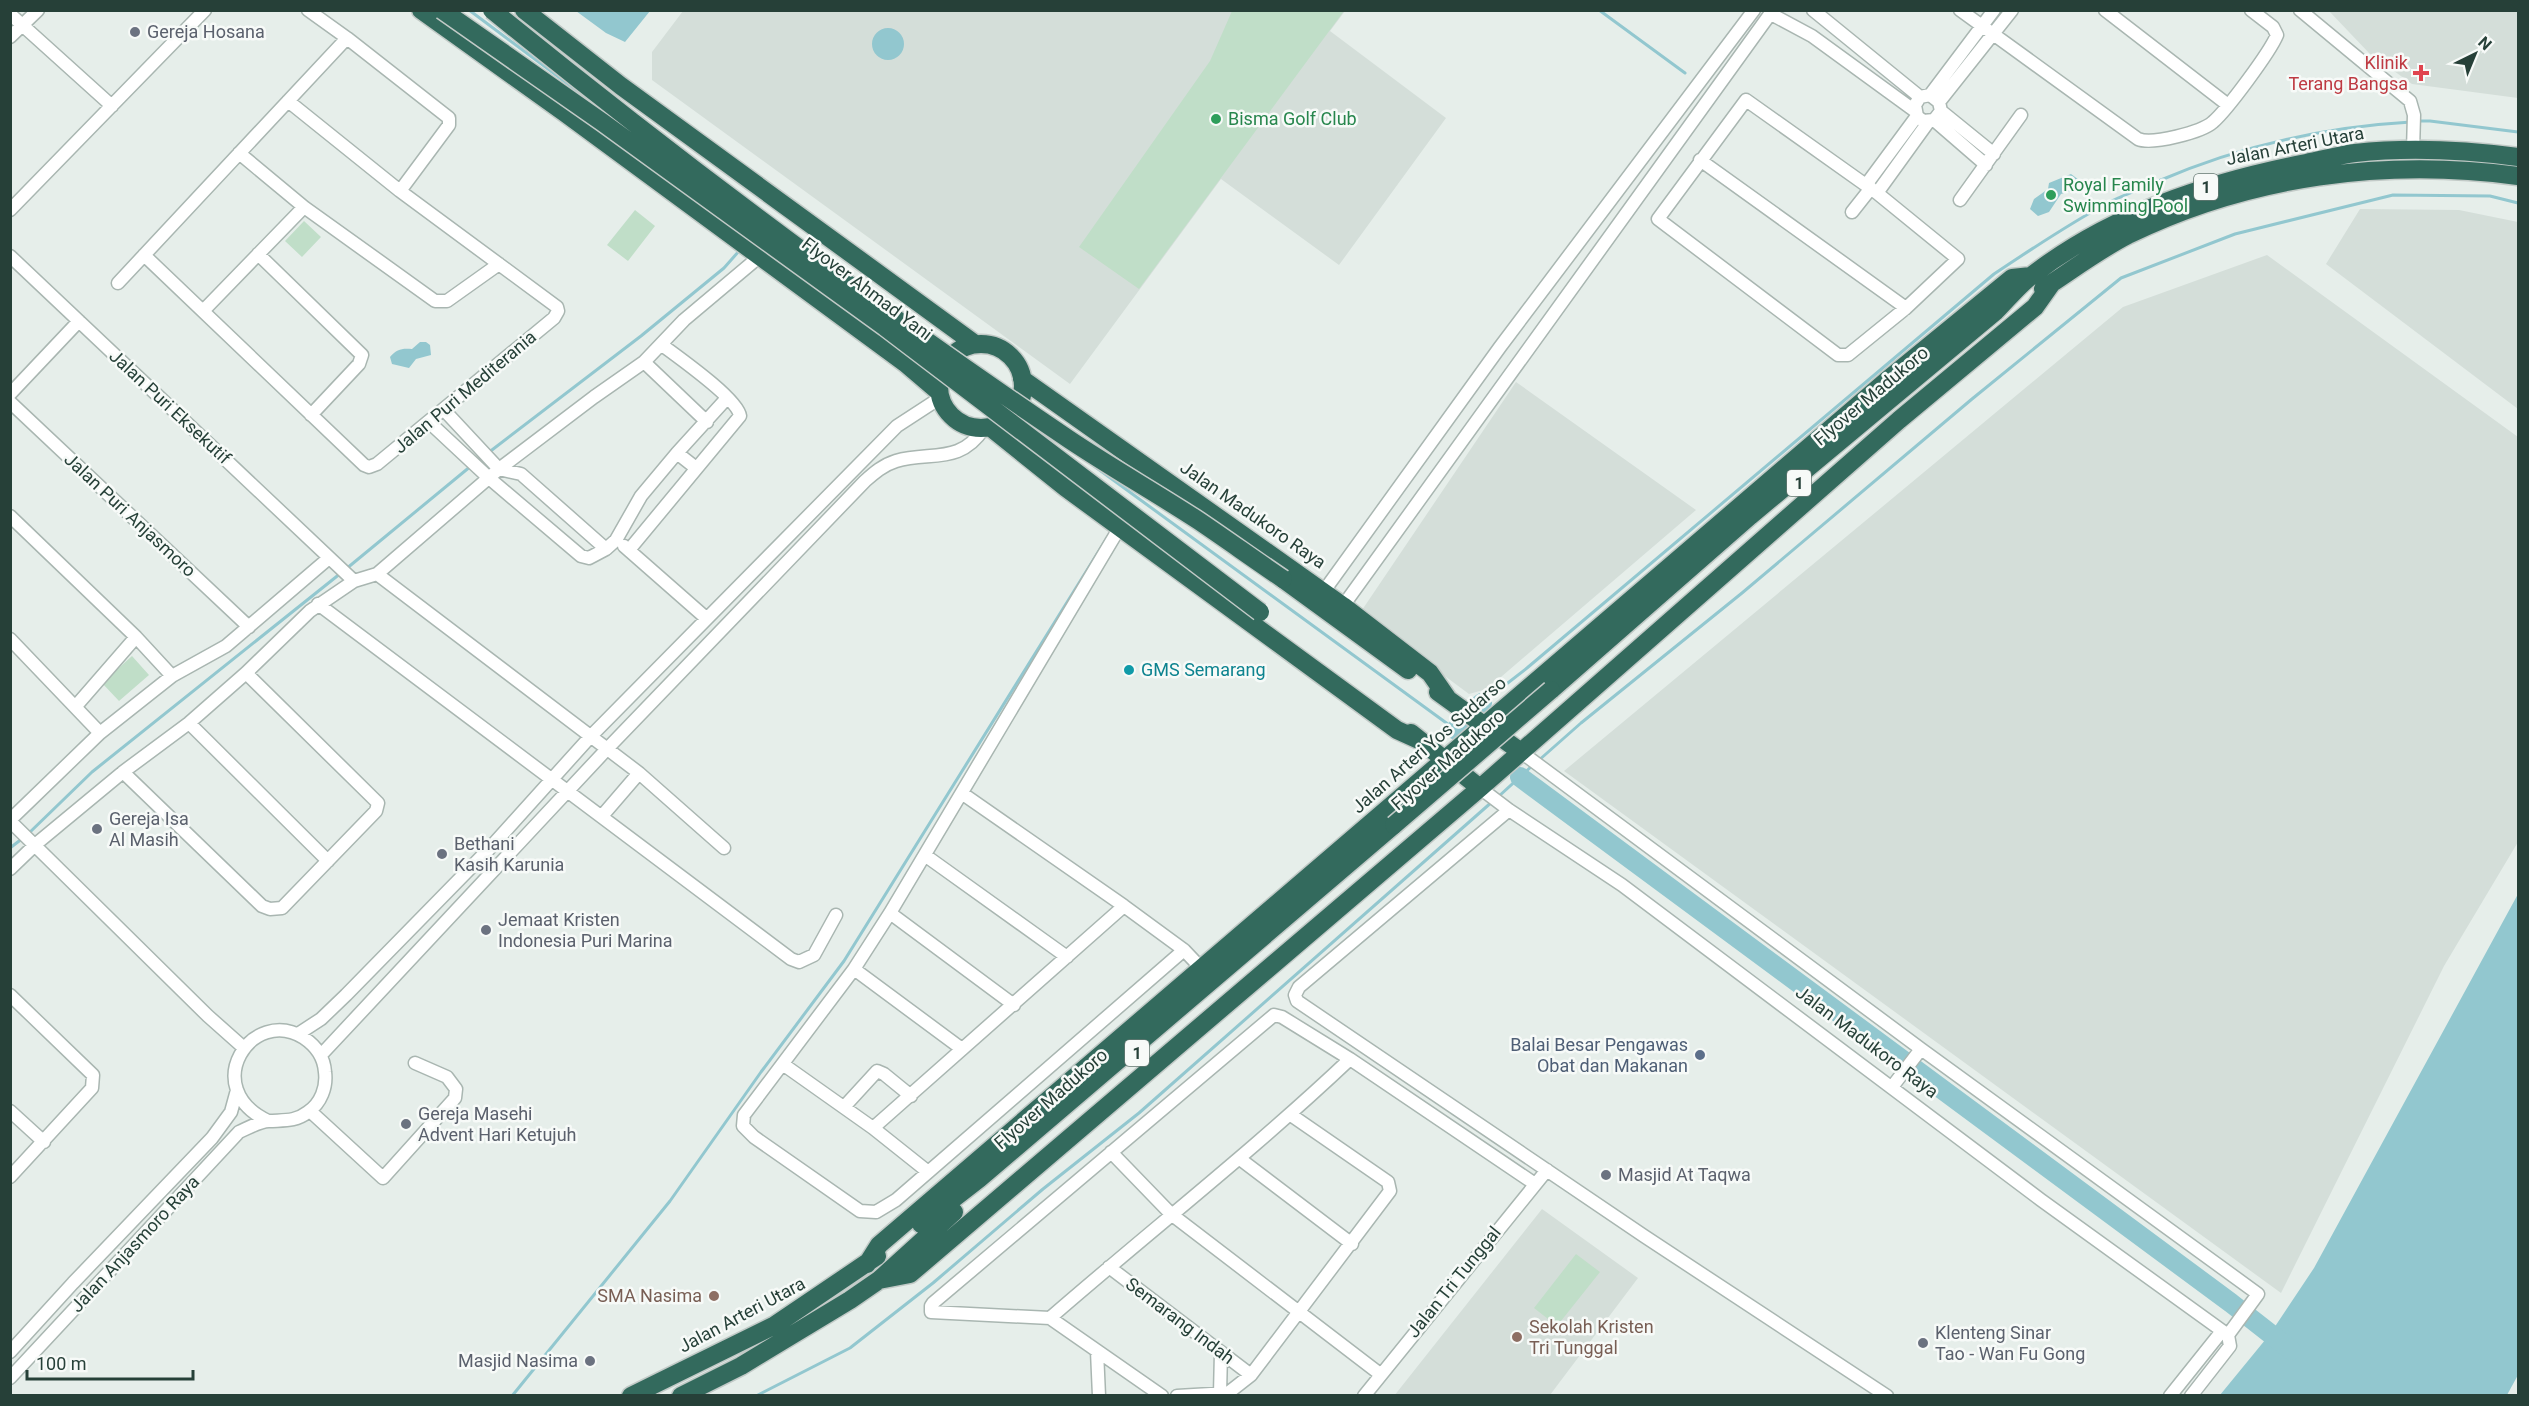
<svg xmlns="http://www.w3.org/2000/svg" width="2529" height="1406" font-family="Roboto,sans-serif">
  <rect width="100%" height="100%" fill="#e6eeea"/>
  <path fill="#d4ded9" d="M683,11H1345L1330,31L1446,118L1339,265L1221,179L1070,384L652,80V52Z
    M2329,11H2518V98L2412,84L2369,53Z
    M2360,209L2459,210L2518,222V409L2326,264Z
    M2267,255L2518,437V842L2444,966L2281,1293L1564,771L2123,307Z
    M1516,382L1696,510L1487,689L1469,694L1360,613Z
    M1542,1209L1638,1278L1550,1395L1394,1396Z"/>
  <path fill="#c0dec8" d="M1232,11H1344L1139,289L1079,247L1210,61Z
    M635,210L655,226L628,261L607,245Z
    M304,221L321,237L302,257L285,241Z
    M132,656L149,675L119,701L102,683Z
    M1576,1254L1600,1272L1557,1326L1534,1308Z"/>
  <path fill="#92c7cf" d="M576,11H650L625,42L606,33Z
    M872 44a16 16 0 1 1 32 0a16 16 0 1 1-32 0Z
    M2071,174L2079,180L2078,189L2061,194L2049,212L2038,216L2030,209L2034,199L2048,189L2049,183Z
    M420,342H426L430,345L431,355L416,359L409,368L392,364L390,357C397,349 402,348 412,349Z
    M2518,894V1375L2507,1395H2220L2270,1334L2314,1268Z"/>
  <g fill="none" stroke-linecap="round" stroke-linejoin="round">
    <path stroke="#92c7cf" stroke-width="3" d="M469,10L607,113
      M1599,10L1685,73
      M2417,121H2430L2518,132
      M488,453L641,336L724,268L739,251
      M1094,466L1456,730
      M346,569L471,466
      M1482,703L1527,668L1994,274C2030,250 2067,225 2106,204C2121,196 2139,190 2156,182C2237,147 2322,127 2411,122
      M1538,761L1581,723L1742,593L1972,399L2121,278L2235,234L2393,195L2490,196L2518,203
      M1498,797L1533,765
      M28,834L92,772L341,573
      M10,848L23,838
      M512,1396L670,1201L761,1072L844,961L1107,538
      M756,1396L850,1348L933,1283L1043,1189L1139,1113L1493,801"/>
    <path stroke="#92c7cf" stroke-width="20" d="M1456,730L1467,715L1482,703
      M1520,777L2231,1303L2291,1350"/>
    <defs>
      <path id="minor" d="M308,10L347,38L449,118V125L400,191
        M1813,10L1920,97
        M1960,10L2138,139C2152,145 2202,132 2213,122C2227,110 2270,52 2277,35L2273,27L2251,10
        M2105,10L2228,105
        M2300,10L2410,101L2414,115L2413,150
        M10,14L112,106
        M1771,14L1812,36L1915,111
        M10,37L38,10
        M1930,95L1994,10
        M1746,100L1877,193L1958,259L1906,308L1848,355H1838L1658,219Z
        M1939,102L2012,10
        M1941,111L1994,154
        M1934,120L1941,111L1939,102L1930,95L1920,97L1915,105L1917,116L1923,121L1934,120L1986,165
        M239,153L304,207L435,301H447L499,264
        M1700,160L1906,308
        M1866,185L1917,116
        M1877,193L1929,121
        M1960,200L2021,115
        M10,210L205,10
        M1852,212L1871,188
        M258,254L362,355L359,364L311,415
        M144,255L364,465L369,467L377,464L554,318L558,311L557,307L400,191L288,101
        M10,256L354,581
        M118,283L347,38
        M203,311L304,207
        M644,362L707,422
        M10,394L79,321
        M10,402L249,627
        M444,410L499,469L521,474L606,549
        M429,422L489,478L581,556L589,558L606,549L616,540L641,496L677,453L727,398
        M677,453L696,468
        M10,516L136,637L172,676
        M1120,527L890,913L854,969L744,1115L743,1126L754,1137L860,1211L876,1212L896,1200L1184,950
        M624,546L706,618
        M629,550L740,416C738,399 678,357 662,345
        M377,574L639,773L724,848
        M1324,591L1500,347L1754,10
        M318,604L791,959L799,962L814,955L836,915
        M1343,606L1773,10
        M10,639L100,733
        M76,706L136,637
        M189,723L328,861
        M1521,752L1921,1049L2258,1294L2228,1335
        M123,772L262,906L270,909L282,908L376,811L378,803L246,673
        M1480,788L1509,810L1622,885L2041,1200L2228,1335L2230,1346L2191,1396
        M963,794L1124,906L1184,950L1201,968
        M1509,810L1299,987L1295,995L1297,1001L1644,1236L1887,1396
        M602,816L639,773
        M10,820L100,733L172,676L226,646L329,558
        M10,821L208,1016L244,1048
        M926,856L1067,957
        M10,869L36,844L123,772L189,723L246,673L310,611L354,581L377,574L499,469L594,397L644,362L684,320L759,257
        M890,913L1014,1005
        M854,969L962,1049
        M10,995L93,1075L92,1088L10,1177
        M298,1034L321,1019L346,995L489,849L590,737L897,426L940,398
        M321,1055L606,750L865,481C874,473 883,465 896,461C931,451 960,465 984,428
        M1350,1059C1254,1150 1150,1231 1050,1318L931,1312V1306L933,1303L1274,1015L1282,1017L1350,1059L1535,1184
        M784,1065L873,1128L927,1171
        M1892,1087L1921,1049
        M844,1107L877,1071L884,1074L911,1096
        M10,1111L44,1142
        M310,1111L383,1178L455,1098L456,1089L447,1077L415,1063
        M873,1128L1124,906
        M1111,1152L1171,1214L1380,1374
        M1240,1159L1352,1244
        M1109,1267L1251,1375
        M1050,1318L1162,1396
        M1097,1351L1099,1396
        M10,1352L73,1283L212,1138L231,1112L237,1090
        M10,1378L239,1132C248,1128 260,1121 269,1121C284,1120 295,1122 308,1112C321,1103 327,1087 325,1072C324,1058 316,1046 304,1038C252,1005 198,1088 268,1121
        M1220,1394L1221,1352
        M1177,1396L1228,1393L1251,1375L1390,1191L1388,1182L1291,1115
        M1364,1396L1547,1170
        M2170,1396L2222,1331"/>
      <path id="highway" d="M421,10L565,113L905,363L939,392
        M524,10L621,86L975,344
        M2043,289C2071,271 2097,251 2128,235C2249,176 2385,158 2518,176
        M939 386a42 42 0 1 1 84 0a42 42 0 1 1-84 0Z
        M1022,379L1343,606L1430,673L1448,699
        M990,427L1066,488L1397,730L1419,740
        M1283,579L1408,670
        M1551,690L1750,516L1996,311C2007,300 2018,286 2031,276C2111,214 2209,182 2306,163C2322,160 2339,155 2355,153C2409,147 2465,150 2518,157
        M1438,692L1521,752
        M1411,733L1480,788
        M921,1224L979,1179L1394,825
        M867,1264L879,1245L1886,381L2012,278L2031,276
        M879,1280L910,1274L1480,788L1899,420L2035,307L2052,283
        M631,1396L775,1325L877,1256
        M681,1396L741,1366L850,1300L879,1280L954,1212"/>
    </defs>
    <use href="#minor" stroke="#a9b6b1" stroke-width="15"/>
    <use href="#highway" stroke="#c2cac7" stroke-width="21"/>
    <use href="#minor" stroke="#fff" stroke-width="12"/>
    <use href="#highway" stroke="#336a5d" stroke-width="18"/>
    <defs>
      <path id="highway-bridge" d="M442,10L602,122L885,327L1260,612
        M492,10C678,161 871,306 1070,440C1112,468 1156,493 1199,521C1227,540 1255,560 1283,579
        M1394,825L1551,690"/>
    </defs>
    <use href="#highway-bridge" stroke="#c2cac7" stroke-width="21" stroke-linecap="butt"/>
    <use href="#highway-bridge" stroke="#336a5d" stroke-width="18"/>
  </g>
  <g fill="#6b7280" stroke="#f7faf8" stroke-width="2">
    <circle cx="135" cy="32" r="6"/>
    <circle cx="97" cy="829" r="6"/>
    <circle cx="442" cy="854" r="6"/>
    <circle cx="486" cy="930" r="6"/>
    <circle cx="406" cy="1124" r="6"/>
    <circle cx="1606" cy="1175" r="6"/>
    <circle cx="1923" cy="1343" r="6"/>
    <circle cx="590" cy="1361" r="6"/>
  </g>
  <path fill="#e0444e" stroke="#f7faf8" stroke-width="2" d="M2418 64h6v6h6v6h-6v6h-6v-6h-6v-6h6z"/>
  <g fill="#2e9e5b" stroke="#f7faf8" stroke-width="2">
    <circle cx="1216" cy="119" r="6"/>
    <circle cx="2051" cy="195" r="6"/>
  </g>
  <circle fill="#0f9aa8" stroke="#f7faf8" stroke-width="2" cx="1129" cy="670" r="6"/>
  <circle fill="#5c6f8a" stroke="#f7faf8" stroke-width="2" cx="1700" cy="1055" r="6"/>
  <g fill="#8d6e63" stroke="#f7faf8" stroke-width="2">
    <circle cx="714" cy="1296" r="6"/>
    <circle cx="1517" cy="1337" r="6"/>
  </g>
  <g text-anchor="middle" stroke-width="5" stroke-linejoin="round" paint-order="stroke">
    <g fill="#f7faf8" stroke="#657872" stroke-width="1.5">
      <rect x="2194" y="174" width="24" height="26" rx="4.5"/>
      <rect x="1787" y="470" width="24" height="26" rx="4.5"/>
      <rect x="1125" y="1040" width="24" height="26" rx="4.5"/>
    </g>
    <g font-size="16" font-weight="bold" fill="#264038">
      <text x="2206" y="193">1</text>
      <text x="1799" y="489">1</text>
      <text x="1137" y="1059">1</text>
    </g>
    <g font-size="18" fill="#5b616d" stroke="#f7faf8" text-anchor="start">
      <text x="147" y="38">Gereja Hosana</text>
      <text x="109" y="825">Gereja Isa<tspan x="109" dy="21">Al Masih</tspan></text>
      <text x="454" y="850">Bethani<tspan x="454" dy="21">Kasih Karunia</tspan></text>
      <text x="498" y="926">Jemaat Kristen<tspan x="498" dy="21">Indonesia Puri Marina</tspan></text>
      <text x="418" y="1120">Gereja Masehi<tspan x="418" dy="21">Advent Hari Ketujuh</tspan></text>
      <text x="1618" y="1181">Masjid At Taqwa</text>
      <text x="1935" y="1339">Klenteng Sinar<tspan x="1935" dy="21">Tao - Wan Fu Gong</tspan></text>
      <text x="578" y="1367" text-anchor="end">Masjid Nasima</text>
    </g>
    <g font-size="18" fill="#be3a42" stroke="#f7faf8" text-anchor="end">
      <text x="2408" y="69">Klinik<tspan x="2408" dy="21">Terang Bangsa</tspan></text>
    </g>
    <g font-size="18" fill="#27864d" stroke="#f7faf8" text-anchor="start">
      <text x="1228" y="125">Bisma Golf Club</text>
      <text x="2063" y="191">Royal Family<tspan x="2063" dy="21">Swimming Pool</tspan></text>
    </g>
    <g font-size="18" fill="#264038" stroke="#f7faf8">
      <text transform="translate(2295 146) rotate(-11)" y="6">Jalan Arteri Utara</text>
      <text transform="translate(867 289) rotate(37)" y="6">Flyover Ahmad Yani</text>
      <text transform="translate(465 392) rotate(-40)" y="6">Jalan Puri Mediterania</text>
      <text transform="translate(1871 396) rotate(-40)" y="6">Flyover Madukoro</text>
      <text transform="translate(170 407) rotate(43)" y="6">Jalan Puri Eksekutif</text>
      <text transform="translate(130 515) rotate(43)" y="6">Jalan Puri Anjasmoro</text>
      <text transform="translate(1253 515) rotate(35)" y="6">Jalan Madukoro Raya</text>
      <text transform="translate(1429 745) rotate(-41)" y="6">Jalan Arteri Yos Sudarso</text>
      <text transform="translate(1448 760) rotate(-41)" y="6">Flyover Madukoro</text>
      <text transform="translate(1867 1042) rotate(37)" y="6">Jalan Madukoro Raya</text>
      <text transform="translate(1051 1099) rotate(-41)" y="6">Flyover Madukoro</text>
      <text transform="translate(135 1244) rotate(-47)" y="6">Jalan Anjasmoro Raya</text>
      <text transform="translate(1454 1282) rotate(-51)" y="6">Jalan Tri Tunggal</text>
      <text transform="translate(742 1315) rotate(-28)" y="6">Jalan Arteri Utara</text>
      <text transform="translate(1180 1321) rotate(37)" y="6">Semarang Indah</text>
    </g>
    <g font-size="18" fill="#0d838f" stroke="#f7faf8" text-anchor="start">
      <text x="1141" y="676">GMS Semarang</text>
    </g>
    <g font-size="18" fill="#4e5e75" stroke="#f7faf8" text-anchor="end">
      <text x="1688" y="1051">Balai Besar Pengawas<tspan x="1688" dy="21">Obat dan Makanan</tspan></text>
    </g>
    <g font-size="18" fill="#785e54" stroke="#f7faf8" text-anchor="end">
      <text x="702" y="1302">SMA Nasima</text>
      <text x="1529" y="1333" text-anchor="start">Sekolah Kristen<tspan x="1529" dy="21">Tri Tunggal</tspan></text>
    </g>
  </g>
  <rect width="2529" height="1406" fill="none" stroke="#264038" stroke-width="24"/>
  <g transform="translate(2475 54) rotate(43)" stroke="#f7faf8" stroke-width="4.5" paint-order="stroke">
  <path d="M0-4.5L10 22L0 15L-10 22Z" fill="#264038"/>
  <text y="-9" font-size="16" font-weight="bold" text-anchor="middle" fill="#264038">N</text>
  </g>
  <path d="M27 1370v9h166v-9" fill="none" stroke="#264038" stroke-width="3"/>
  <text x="36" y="1370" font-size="18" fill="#264038" stroke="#f7faf8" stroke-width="4.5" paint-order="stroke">100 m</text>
</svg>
